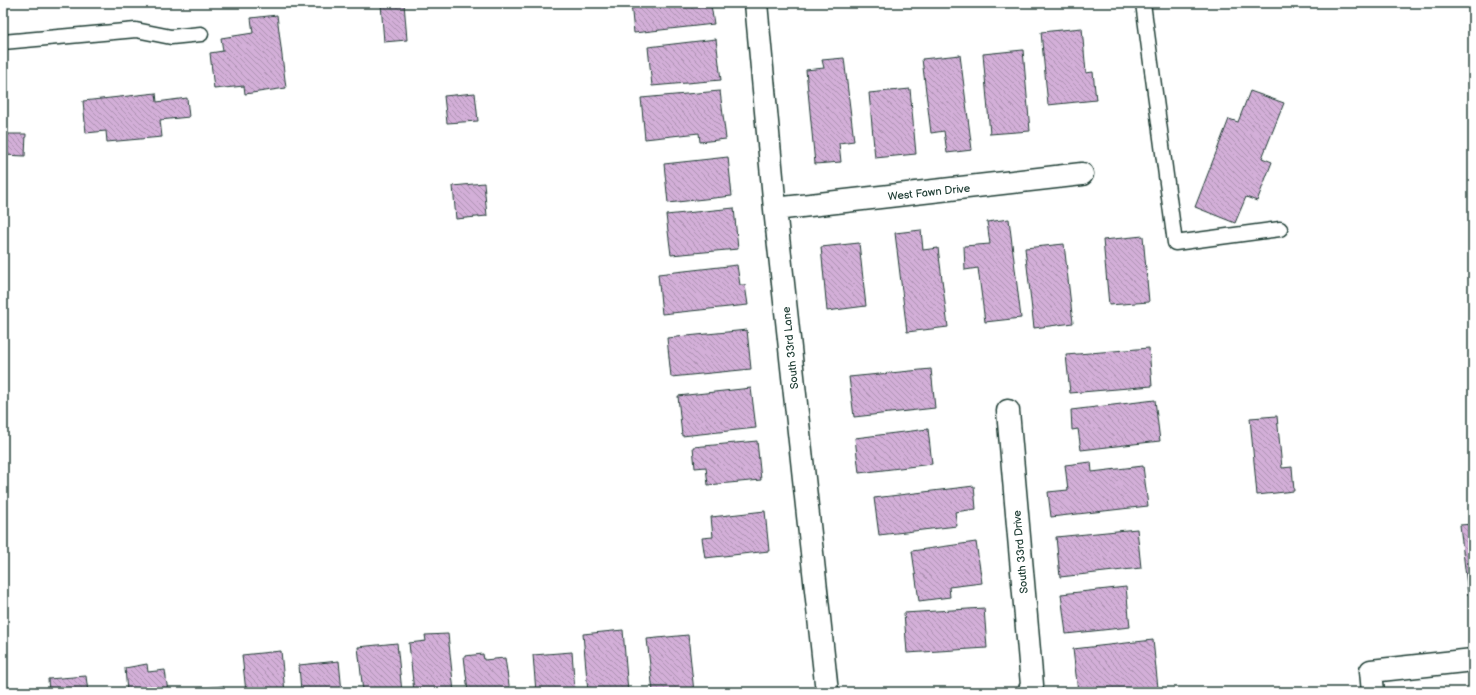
<svg xmlns="http://www.w3.org/2000/svg" width="1476" height="695" font-family="'Balsamiq Sans',sans-serif">
  <defs>
    <pattern id="building-back-hatch" width="6" height="6" patternUnits="userSpaceOnUse"><rect width="6" height="6" fill="#d3afd8"/><path d="M-1 5l2 2M0 0l6 6M5-1l2 2" fill="none" stroke="#ab90b0"/></pattern>
  </defs>
  <rect width="100%" height="100%" fill="#fff"/>
  <filter id="ink" filterUnits="userSpaceOnUse"><feTurbulence type="fractalNoise" baseFrequency=".025" numOctaves="2"/><feDisplacementMap in="SourceGraphic" scale="8" xChannelSelector="R" yChannelSelector="G"/><feConvolveMatrix kernelMatrix="1 2 1 2 8 2 1 2 1" color-interpolation-filters="sRGB"/></filter>
  <g filter="url(#ink)">
    <path fill="url(#building-back-hatch)" stroke="#1f3d34" d="M404,3L407,40L384,42L381,4Z
      M631,3H716L711,5L714,24L634,33Z
      M277,15L286,88L245,94L244,86L214,89L210,53L223,51L221,38L253,33L251,18Z
      M1082,28L1086,73L1093,72L1096,100L1048,105L1041,32Z
      M716,39L721,80L652,86L648,47Z
      M1023,50L1030,131L990,134L983,54Z
      M960,55L972,150L947,153L944,131L931,133L922,59Z
      M844,58L854,141L839,143L841,162L815,164L806,70L824,68L822,60Z
      M910,89L916,154L875,158L869,93Z
      M720,91L726,139L700,142L699,133L645,139L641,98Z
      M1250,91L1284,103L1262,158L1272,162L1257,201L1246,197L1235,223L1195,207L1229,119L1238,122Z
      M156,93L157,102L187,98L189,117L160,120L162,137L107,142L106,131L86,133L83,101Z
      M475,93L478,121L447,123L444,96Z
      M3,134H26L25,156L3,155Z
      M728,157L732,196L668,203L664,164Z
      M484,183L487,216L456,219L453,186Z
      M734,208L738,249L671,255L666,215Z
      M1009,219L1021,318L985,322L978,268L965,270L964,246L990,244L987,222Z
      M921,230L923,250L938,248L948,327L907,332L895,233Z
      M1143,236L1149,302L1109,305L1103,240Z
      M859,243L866,306L827,311L821,247Z
      M1064,244L1073,323L1034,328L1025,248Z
      M737,265L740,285H745L748,305L662,314L658,274Z
      M747,330L751,369L671,377L667,338Z
      M1149,348L1152,386L1070,393L1066,355Z
      M931,369L935,408L854,417L849,377Z
      M751,388L756,428L682,436L678,396Z
      M1155,400L1160,441L1081,450L1078,429L1072,430L1071,410Z
      M1277,416L1282,468L1292,467L1294,491L1257,495L1250,418Z
      M928,429L932,464L859,473L855,438Z
      M757,441L761,480L708,485L706,467L695,468L693,447Z
      M1091,462L1092,472L1143,466L1148,506L1051,517L1048,492L1068,490L1065,465Z
      M974,486L976,509L955,512L957,526L879,535L874,498Z
      M765,511L769,551L705,558L702,538L713,537L711,517Z
      M1473,524V595H1468L1460,525Z
      M1137,529L1141,568L1060,577L1056,537Z
      M976,542L982,583L949,587L950,597L919,601L912,551Z
      M1126,587L1130,627L1066,634L1061,594Z
      M984,608L987,648L907,653L904,613Z
      M623,630L628,692H588L583,634Z
      M448,634L454,692H414L409,643L426,641L425,635Z
      M688,635L694,692H653L647,639Z
      M1153,640L1158,688L1128,692H1078L1073,649Z
      M397,643L402,692H363L358,647Z
      M281,651L285,692H246L242,655Z
      M572,652L575,692H536L533,655Z
      M483,654L484,660L505,658L510,692H468L464,656Z
      M339,661L342,692H301L299,665Z
      M147,664L148,672L165,670L168,692H127L125,668Z
      M86,676L88,692H49L48,679Z
      M223,686V692H182V690Z"/>
    <g fill="none" stroke-linecap="round" stroke-linejoin="round">
      <defs>
        <path id="lane" d="M1143,3L1175,243L1280,229
          M3,42L136,30L171,37L201,34"/>
        <path id="street" d="M756,3L775,209L827,692
          M775,209L1082,174
          M1008,411L1032,685L1029,692
          M1373,692L1371,671L1473,660"/>
      </defs>
      <use href="#lane" stroke="#1f3d34" stroke-width="17"/>
      <use href="#street" stroke="#1f3d34" stroke-width="25"/>
      <use href="#lane" stroke="#fff" stroke-width="14"/>
      <use href="#street" stroke="#fff" stroke-width="22"/>
    </g>
  </g>
  <g text-anchor="middle" stroke-width="3" stroke-linejoin="round" paint-order="stroke">
    <g font-size="11" fill="#1f3d34" stroke="#fff">
      <text transform="translate(929 192) rotate(-6)" y="4">West Fawn Drive</text>
      <text transform="translate(790 348) rotate(-96)" y="4">South 33rd Lane</text>
      <text transform="translate(1020 552) rotate(-95)" y="4">South 33rd Drive</text>
    </g>
  </g>
  <rect width="1476" height="695" fill="none" stroke="#fff" stroke-width="16"/>
  <rect x="8" y="8" width="1460" height="679" fill="none" stroke="#1f3d34" stroke-width="1.5" filter="url(#ink)"/>
</svg>
